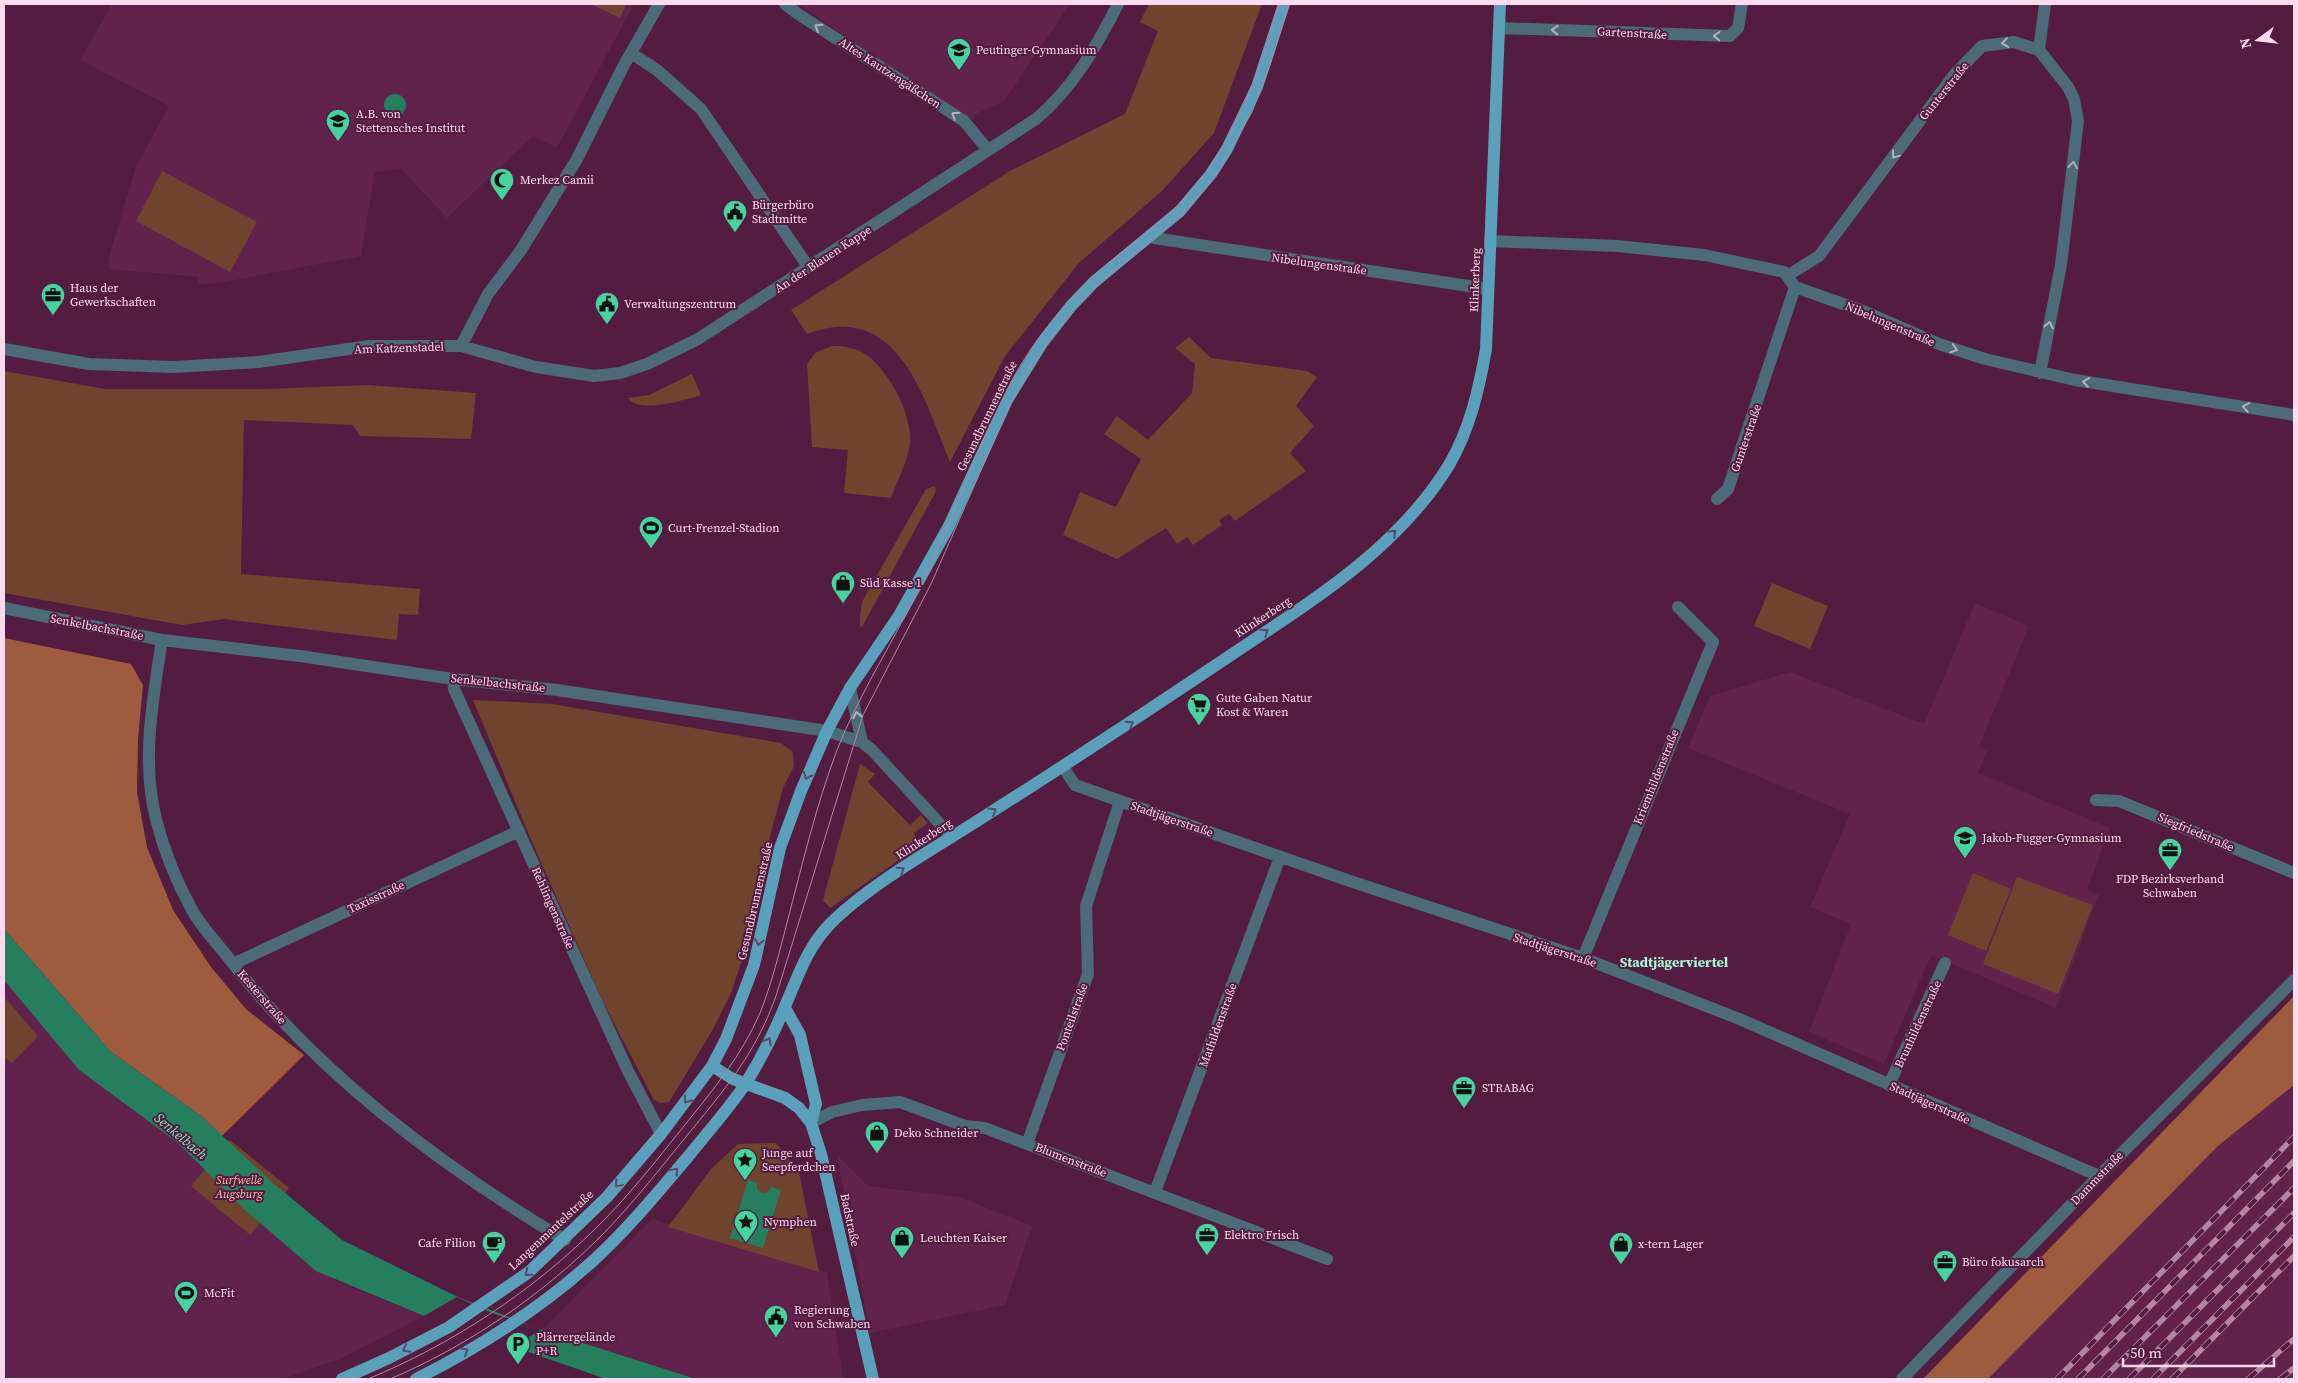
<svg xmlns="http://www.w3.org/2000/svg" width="2298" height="1383" font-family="'Source Serif 4',serif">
  <rect width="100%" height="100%" fill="#531c40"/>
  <path fill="#61234b" d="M112,4H634L557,148L533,136L447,218L401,169L375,172L361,256L224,282L198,285L199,277L109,269V257L136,167L169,106L80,60Z
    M798,4H1070L1004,101L976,114L973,120L909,81Z
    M1975,603L2029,626L1979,747L1987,751L1978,773L2110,828L2087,890L2099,895L2056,1008L1931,955L1884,1064L1809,1032L1851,924L1810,907L1850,814L1688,748L1710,696L1790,672L1924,724Z
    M4,980L79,1070L178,1143L246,1211L336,1281L424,1316L340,1359L282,1379H4Z
    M2294,1085V1379H1988L2218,1146Z
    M837,1155L868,1186L960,1197L1032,1226L1005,1305L870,1333Z
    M652,1219L827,1272L843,1379H696L542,1330Z"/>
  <path fill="#70432f" d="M591,4H625L626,5L620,18Z
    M1149,4H1262L1214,133L1162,191L1079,263L1005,356L950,462C924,398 898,299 807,334L791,310L1010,171L1125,114L1158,31L1140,22Z
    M162,171L257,222L230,272L136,221Z
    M1189,337L1211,358L1307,371L1317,377L1296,406L1314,426L1290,453L1306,471L1235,521L1229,514L1219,520L1222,525L1193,545L1187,537L1177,544L1166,528L1117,559L1063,535L1080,492L1116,507L1141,459L1104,434L1117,416L1148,440L1192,393L1195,364L1175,348Z
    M832,346C843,346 852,347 862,352C887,366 913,415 910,443C908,461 897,481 891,498L844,493L848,450L812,447L807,364L815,353Z
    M4,371L105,389H266L368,385L476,393L471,439L360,436L353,425L244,420L241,574L420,589L418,615L399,614L397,640L224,619L182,625L4,593Z
    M692,374L701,395C685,400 638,414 628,398L649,395Z
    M935,486L936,490L935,493L862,627L860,626V613L863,600L926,489Z
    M1772,583L1828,606L1810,649L1754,626Z
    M473,700L552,704L781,743L793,752L794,766L783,788L759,877L744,954L731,993L712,1031L669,1102L660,1103L654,1100L602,1000L532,842Z
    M860,764L875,774L868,782L910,825L921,815L928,823L914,833L919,846L830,908L823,900Z
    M1973,873L2011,889L1986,951L1948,935Z
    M2017,877L2093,905L2058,994L1983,964Z
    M4,997L38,1036L12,1063L4,1057Z
    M230,1140L289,1188L250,1235L191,1186Z
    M776,1143L799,1172L819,1272L668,1227L711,1169L738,1144Z"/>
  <path fill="#9e5b3d" d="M4,638L131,664L143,685L138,739L137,792L147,847L173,910L211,967L246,1009L304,1055L222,1136L201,1116L111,1052L4,929Z
    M2294,996V1085L2218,1146L1988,1379H1923Z"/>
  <path fill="#257e5d" d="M384 105a11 11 0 1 1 22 0a11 11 0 1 1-22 0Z
    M4,929L111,1052L201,1116L273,1183L342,1240L458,1297L542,1330L696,1379H606L424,1316L316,1271L246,1211L178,1143L79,1070L4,980Z
    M748,1180L757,1183V1189L762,1193L767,1192L771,1187L781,1190L763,1248L730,1238Z"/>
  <path fill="#531c40" d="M457,1297L492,1313L541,1329L510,1350L424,1316Z"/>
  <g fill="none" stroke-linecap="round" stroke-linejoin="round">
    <path stroke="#4a6b77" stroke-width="12" d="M785,4L798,14L964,121L988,150
      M1499,28L1730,36L1738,28L1742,4
      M2039,50L2045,4
      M631,53L657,70L701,109L809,268
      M1151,235L1154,238L1488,289
      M1490,241L1617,246L1704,255L1784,272L1795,287L1863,311L1939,344L1985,359L2075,380L2294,415
      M1787,276L1819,256L1954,75L1982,46L2014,42L2039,50L2068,87L2074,99L2078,121L2061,265L2040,373
      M461,346L488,294L521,250L577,159L624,65L659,4
      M4,349L89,364L173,367L259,362L369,346H461L536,367L594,376L620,373L647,364L698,339L1036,119C1073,88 1096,47 1118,4
      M1717,499L1728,489L1795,287
      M4,608L162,640L300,656L453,679L557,690L827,731L862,742L872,750L952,837
      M162,640C153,698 141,761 156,819C164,851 176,881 192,910C202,928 218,944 230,960C319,1075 441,1166 565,1240
      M453,679L454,689L583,973L628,1071L661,1134
      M850,688L862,742
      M1063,767L1075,785L1120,801L1350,881L1583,958L1737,1018L2099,1176
      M2096,800L2119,801L2294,873
      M1583,958L1713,642L1678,607
      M233,964L519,831
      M1889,1085L1945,963
      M811,1123L832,1112L862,1105L900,1102L965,1126L985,1128L1027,1144L1327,1259
      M1027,1144L1088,974L1086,906L1120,801
      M1155,1192L1280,857
      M1902,1379L2099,1176L2294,980"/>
    <path stroke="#5aa0ba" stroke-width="12" d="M785,1008L800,1035L816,1104L811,1123
      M712,1066L733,1079L785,1098L799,1108L811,1123L821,1154L873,1379
      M342,1379L389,1358L449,1327L529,1272L607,1197L661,1134L712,1066L726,1039L754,965L780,848L801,791L827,731L850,688L900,614L949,526L1007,400L1042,343L1071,306L1094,282L1180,211L1211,174L1227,149L1257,87L1284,4
      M416,1379C478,1348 542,1307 594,1260C628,1229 657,1193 687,1158C706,1134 727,1111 744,1086C760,1061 775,1031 786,1004C799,974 807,948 830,924C868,886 928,852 974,823C1061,768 1146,712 1231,655C1311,601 1397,550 1449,465C1470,429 1479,389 1486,349L1500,4"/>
    <path stroke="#b386a1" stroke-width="1" d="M368,1379C452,1344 530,1293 595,1229C627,1198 656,1161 684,1126C713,1090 742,1055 760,1013C772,983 779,953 787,923C802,865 816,806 837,750C860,692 895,639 922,583C955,516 977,445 1012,380C1035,338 1068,298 1104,267C1132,243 1163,223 1188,195C1235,142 1261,71 1279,4
      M390,1379C468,1346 544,1294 604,1233C633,1203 659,1170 685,1138C724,1090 755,1055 776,996L863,715L931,584L1011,402L1032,363L1074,308L1111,272L1182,214L1215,176L1252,112L1270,65L1289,4"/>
    <defs>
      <path id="rail" d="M2057,1379L2294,1137
        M2078,1379L2294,1161
        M2103,1379L2294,1188
        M2129,1379L2294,1213
        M2153,1379L2294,1237
        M2172,1379L2294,1256
        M2248,1379L2294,1339
        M2280,1379L2294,1368"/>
    </defs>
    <use href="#rail" stroke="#b386a1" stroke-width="5.5"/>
    <use href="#rail" stroke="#531c40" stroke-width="4" stroke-dasharray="11" stroke-linecap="butt"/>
  </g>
  <defs><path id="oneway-chevron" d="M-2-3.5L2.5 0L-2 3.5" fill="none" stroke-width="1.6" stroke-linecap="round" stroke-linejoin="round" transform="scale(1.25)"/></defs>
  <g stroke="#b6aebe">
    <use href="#oneway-chevron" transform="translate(818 27) rotate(-147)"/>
    <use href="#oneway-chevron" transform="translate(1555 30) rotate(-178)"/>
    <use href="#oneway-chevron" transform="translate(1717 36) rotate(-178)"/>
    <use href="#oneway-chevron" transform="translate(2005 43) rotate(172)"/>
    <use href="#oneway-chevron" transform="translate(955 115) rotate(-147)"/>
    <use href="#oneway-chevron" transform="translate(1895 155) rotate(127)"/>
    <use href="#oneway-chevron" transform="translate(2073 165) rotate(-83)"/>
    <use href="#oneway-chevron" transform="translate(2049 325) rotate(-79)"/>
    <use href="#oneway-chevron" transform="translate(1954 349) rotate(18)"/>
    <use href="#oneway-chevron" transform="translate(2086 382) rotate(-171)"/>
    <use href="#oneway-chevron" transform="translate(2246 407) rotate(-170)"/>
    <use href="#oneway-chevron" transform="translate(857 715) rotate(-101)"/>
  </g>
  <g stroke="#554a6b">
    <use href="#oneway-chevron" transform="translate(1393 533) rotate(-45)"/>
    <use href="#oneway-chevron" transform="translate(1265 632) rotate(-33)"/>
    <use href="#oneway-chevron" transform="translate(1130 724) rotate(-33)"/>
    <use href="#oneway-chevron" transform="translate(807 776) rotate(113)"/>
    <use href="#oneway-chevron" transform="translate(993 811) rotate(-32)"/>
    <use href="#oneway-chevron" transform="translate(901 870) rotate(-34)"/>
    <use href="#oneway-chevron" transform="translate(759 942) rotate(101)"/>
    <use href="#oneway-chevron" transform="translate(768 1041) rotate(-62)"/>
    <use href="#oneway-chevron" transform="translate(687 1100) rotate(126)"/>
    <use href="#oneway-chevron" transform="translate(675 1171) rotate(-50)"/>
    <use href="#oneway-chevron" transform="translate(618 1184) rotate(130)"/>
    <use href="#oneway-chevron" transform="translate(528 1273) rotate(141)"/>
    <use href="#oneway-chevron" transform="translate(406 1349) rotate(153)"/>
    <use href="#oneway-chevron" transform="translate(465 1351) rotate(-30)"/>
  </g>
  <defs>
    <symbol id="school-pin" viewBox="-11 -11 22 30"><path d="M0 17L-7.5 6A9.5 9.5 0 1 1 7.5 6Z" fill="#45d49f" stroke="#531c40"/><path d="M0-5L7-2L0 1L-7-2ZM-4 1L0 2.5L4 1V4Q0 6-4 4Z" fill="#111"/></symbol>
    <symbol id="mosque-pin" viewBox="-11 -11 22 30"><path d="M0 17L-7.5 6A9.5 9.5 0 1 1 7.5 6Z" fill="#45d49f" stroke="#531c40"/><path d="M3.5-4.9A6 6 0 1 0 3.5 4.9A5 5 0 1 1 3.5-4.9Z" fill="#111"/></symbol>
    <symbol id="civic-pin" viewBox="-11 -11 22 30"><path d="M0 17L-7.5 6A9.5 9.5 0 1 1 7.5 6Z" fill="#45d49f" stroke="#531c40"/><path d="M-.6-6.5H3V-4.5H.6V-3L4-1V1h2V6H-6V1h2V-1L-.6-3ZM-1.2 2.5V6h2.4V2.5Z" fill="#111"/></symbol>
    <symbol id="office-pin" viewBox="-11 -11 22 30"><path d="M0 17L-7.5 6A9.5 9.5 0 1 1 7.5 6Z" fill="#45d49f" stroke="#531c40"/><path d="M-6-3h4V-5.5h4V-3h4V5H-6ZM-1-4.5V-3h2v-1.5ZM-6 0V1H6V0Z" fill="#111"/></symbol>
    <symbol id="stadium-pin" viewBox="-11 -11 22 30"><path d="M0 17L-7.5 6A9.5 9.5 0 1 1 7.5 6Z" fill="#45d49f" stroke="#531c40"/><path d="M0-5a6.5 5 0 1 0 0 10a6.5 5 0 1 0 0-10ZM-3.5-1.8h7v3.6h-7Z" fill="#111"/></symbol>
    <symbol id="shop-pin" viewBox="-11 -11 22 30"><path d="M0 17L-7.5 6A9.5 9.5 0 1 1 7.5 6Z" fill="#45d49f" stroke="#531c40"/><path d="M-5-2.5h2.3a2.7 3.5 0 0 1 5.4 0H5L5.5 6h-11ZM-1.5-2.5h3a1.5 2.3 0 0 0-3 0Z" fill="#111"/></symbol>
    <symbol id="supermarket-pin" viewBox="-11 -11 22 30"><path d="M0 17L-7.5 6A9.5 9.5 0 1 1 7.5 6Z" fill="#45d49f" stroke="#531c40"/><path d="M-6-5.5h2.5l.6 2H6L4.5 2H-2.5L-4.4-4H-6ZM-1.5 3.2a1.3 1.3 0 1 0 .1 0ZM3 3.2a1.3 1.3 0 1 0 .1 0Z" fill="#111"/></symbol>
    <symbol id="sight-pin" viewBox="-11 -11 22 30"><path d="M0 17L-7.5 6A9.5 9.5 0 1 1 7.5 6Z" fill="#45d49f" stroke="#531c40"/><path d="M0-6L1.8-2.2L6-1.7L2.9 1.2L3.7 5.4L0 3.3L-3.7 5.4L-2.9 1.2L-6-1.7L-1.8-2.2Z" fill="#111"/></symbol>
    <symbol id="cafe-pin" viewBox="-11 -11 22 30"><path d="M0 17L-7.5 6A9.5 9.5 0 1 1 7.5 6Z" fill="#45d49f" stroke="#531c40"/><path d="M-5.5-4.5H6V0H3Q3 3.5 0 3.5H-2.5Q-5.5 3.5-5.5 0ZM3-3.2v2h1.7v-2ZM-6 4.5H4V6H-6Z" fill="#111"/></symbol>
    <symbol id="parking-pin" viewBox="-11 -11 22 30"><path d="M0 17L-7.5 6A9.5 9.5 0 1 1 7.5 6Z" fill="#45d49f" stroke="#531c40"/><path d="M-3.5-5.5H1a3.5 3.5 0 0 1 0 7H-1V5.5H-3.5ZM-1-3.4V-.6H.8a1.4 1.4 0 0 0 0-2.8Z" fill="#111"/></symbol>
  </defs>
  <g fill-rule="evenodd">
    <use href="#school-pin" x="945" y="36" width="28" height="38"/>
    <use href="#school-pin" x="324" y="107" width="28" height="38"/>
    <use href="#mosque-pin" x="488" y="166" width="28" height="38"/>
    <use href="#civic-pin" x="721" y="198" width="28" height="38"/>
    <use href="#office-pin" x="39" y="281" width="28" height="38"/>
    <use href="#civic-pin" x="593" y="290" width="28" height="38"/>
    <use href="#stadium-pin" x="637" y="514" width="28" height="38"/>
    <use href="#shop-pin" x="829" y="569" width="28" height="38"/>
    <use href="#supermarket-pin" x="1185" y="691" width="28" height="38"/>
    <use href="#school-pin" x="1951" y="824" width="28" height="38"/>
    <use href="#office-pin" x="2156" y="836" width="28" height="38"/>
    <use href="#office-pin" x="1450" y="1074" width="28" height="38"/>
    <use href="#shop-pin" x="863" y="1119" width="28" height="38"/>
    <use href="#sight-pin" x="731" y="1146" width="28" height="38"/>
    <use href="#sight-pin" x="732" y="1208" width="28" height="38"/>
    <use href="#office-pin" x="1193" y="1221" width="28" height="38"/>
    <use href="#shop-pin" x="888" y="1224" width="28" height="38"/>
    <use href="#cafe-pin" x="480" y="1229" width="28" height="38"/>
    <use href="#shop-pin" x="1607" y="1230" width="28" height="38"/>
    <use href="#office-pin" x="1931" y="1248" width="28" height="38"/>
    <use href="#stadium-pin" x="172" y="1279" width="28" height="38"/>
    <use href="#civic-pin" x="762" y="1303" width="28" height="38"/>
    <use href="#parking-pin" x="504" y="1330" width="28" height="38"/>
  </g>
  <g text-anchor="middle" stroke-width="4" stroke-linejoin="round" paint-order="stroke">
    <g font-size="12" fill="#fedaee" stroke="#531c40">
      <text transform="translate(1632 33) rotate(3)" y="4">Gartenstraße</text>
      <text transform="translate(890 73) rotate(33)" y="4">Altes Kautzengäßchen</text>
      <text transform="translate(1944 91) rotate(-51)" y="4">Gunterstraße</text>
      <text transform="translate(823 259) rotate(-33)" y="4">An der Blauen Kappe</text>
      <text transform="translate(1319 264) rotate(8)" y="4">Nibelungenstraße</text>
      <text transform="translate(1475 280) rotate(-88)" y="4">Klinkerberg</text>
      <text transform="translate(1890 324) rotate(23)" y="4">Nibelungenstraße</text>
      <text transform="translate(399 348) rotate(-2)" y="4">Am Katzenstadel</text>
      <text transform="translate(987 416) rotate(-64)" y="4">Gesundbrunnenstraße</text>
      <text transform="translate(1746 438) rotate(-71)" y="4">Gunterstraße</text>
      <text transform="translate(1263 617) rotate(-33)" y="4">Klinkerberg</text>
      <text transform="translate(97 627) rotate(11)" y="4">Senkelbachstraße</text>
      <text transform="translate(498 683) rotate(6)" y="4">Senkelbachstraße</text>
      <text transform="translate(1656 777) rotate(-68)" y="4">Kriemhildenstraße</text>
      <text transform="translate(1172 819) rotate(19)" y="4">Stadtjägerstraße</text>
      <text transform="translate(2196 832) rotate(23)" y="4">Siegfriedstraße</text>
      <text transform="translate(924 839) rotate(-33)" y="4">Klinkerberg</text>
      <text transform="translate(376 897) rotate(-25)" y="4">Taxisstraße</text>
      <text transform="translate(755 901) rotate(-77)" y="4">Gesundbrunnenstraße</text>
      <text transform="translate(553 908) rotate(66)" y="4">Rehlingenstraße</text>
      <text transform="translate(1555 950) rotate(18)" y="4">Stadtjägerstraße</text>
      <text transform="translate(262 997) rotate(49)" y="4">Kesterstraße</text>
      <text transform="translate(1072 1017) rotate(-70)" y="4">Ponteilstraße</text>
      <text transform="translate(1918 1024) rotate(-65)" y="4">Brunhildenstraße</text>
      <text transform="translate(1218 1025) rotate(-70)" y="4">Mathildenstraße</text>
      <text transform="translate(1930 1103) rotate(24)" y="4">Stadtjägerstraße</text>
      <text transform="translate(1071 1160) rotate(21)" y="4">Blumenstraße</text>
      <text transform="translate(2097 1178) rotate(-46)" y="4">Dammstraße</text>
      <text transform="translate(850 1220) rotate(78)" y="4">Badstraße</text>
      <text transform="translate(551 1230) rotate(-43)" y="4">Langenmantelstraße</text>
    </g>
    <g font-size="12" fill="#fedaee" stroke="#531c40" text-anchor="start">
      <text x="976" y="54">Peutinger-Gymnasium</text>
      <text x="356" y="118">A.B. von<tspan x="356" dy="14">Stettensches Institut</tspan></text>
      <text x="520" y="184">Merkez Camii</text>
      <text x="752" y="209">Bürgerbüro<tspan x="752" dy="14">Stadtmitte</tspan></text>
      <text x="70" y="292">Haus der<tspan x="70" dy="14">Gewerkschaften</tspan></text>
      <text x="624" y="308">Verwaltungszentrum</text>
      <text x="668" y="532">Curt-Frenzel-Stadion</text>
      <text x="860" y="587">Süd Kasse 1</text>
      <text x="1216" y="702">Gute Gaben Natur<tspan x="1216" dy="14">Kost &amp; Waren</tspan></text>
      <text x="1982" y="842">Jakob-Fugger-Gymnasium</text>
      <text x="2170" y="883" text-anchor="middle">FDP Bezirksverband<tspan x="2170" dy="14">Schwaben</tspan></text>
      <text x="1482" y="1092">STRABAG</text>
      <text x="894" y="1137">Deko Schneider</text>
      <text x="762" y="1157">Junge auf<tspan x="762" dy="14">Seepferdchen</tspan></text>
      <text x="764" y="1226">Nymphen</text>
      <text x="1224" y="1239">Elektro Frisch</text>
      <text x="920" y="1242">Leuchten Kaiser</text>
      <text x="476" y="1247" text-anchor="end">Cafe Filion</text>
      <text x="1638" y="1248">x-tern Lager</text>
      <text x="1962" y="1266">Büro fokusarch</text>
      <text x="204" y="1297">McFit</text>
      <text x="794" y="1314">Regierung<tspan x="794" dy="14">von Schwaben</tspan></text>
      <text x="536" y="1341">Plärrergelände<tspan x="536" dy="14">P+R</tspan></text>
    </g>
    <g font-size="12" font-style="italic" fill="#fabfa5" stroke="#531c40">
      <text x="239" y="1184">Surfwelle<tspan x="239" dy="14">Augsburg</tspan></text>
    </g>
    <g font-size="14" font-weight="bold" fill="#a2f9d2" stroke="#531c40">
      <text x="1674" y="967">Stadtjägerviertel</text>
    </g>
    <g font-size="14" font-style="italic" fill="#7aefbe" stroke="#531c40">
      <text transform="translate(181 1136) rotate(40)" y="5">Senkelbach</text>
    </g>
  </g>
  <rect width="2298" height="1383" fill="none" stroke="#fedaee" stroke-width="10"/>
  <g transform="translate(2258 40) rotate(255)" stroke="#531c40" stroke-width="4" paint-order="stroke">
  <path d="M0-4L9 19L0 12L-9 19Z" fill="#fedaee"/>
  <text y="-8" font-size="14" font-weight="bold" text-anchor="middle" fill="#fedaee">N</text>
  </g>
  <path d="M2123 1358v8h151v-8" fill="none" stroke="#fedaee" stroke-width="2.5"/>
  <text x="2130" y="1358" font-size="15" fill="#fedaee" stroke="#531c40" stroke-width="4" paint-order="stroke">50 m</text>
</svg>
